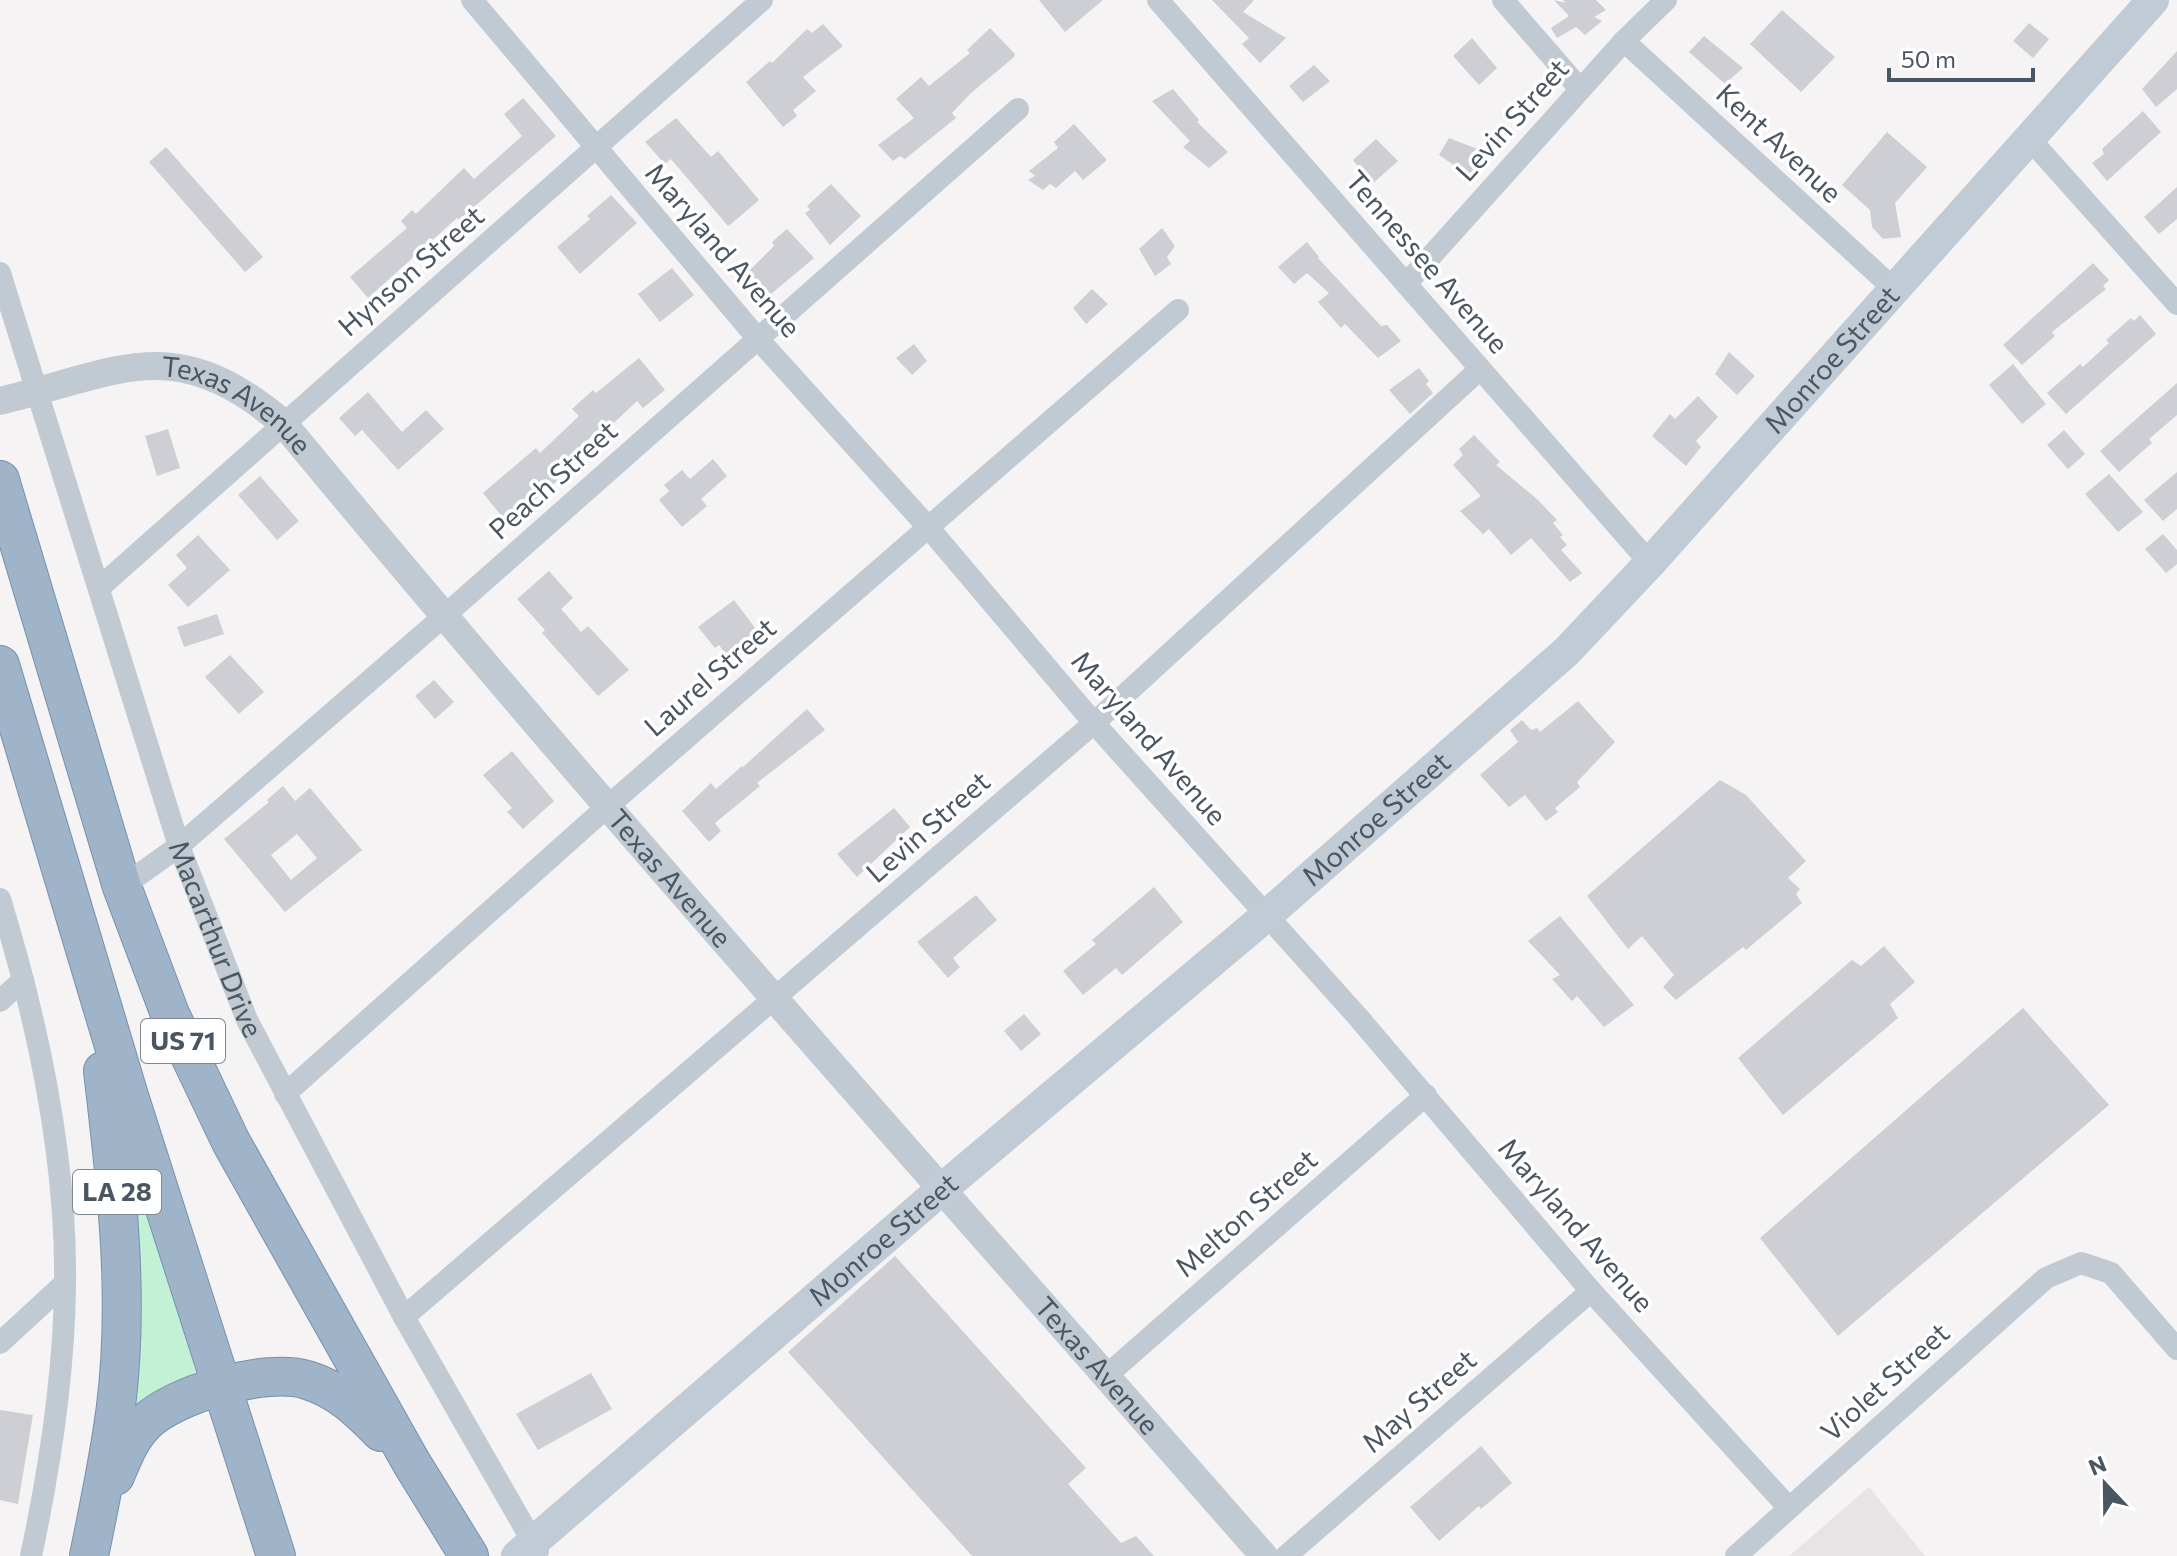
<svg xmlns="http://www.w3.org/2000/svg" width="2177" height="1556" font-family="Commissioner,sans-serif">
  <rect width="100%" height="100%" fill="#f5f3f3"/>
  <path fill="#e6e4e5" d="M1869,1487L1925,1556H1789Z"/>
  <path fill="#c3f1d5" d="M138,1182L196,1372L160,1392L135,1412Z"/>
  <path fill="#cdcfd5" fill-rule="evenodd" d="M1039,0H1103L1065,32Z
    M1212,0H1254L1243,12L1286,38L1260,63L1242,44L1249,38Z
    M1554,0L1566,3L1563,0H1596L1606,10L1594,17L1602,21L1585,35L1576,27L1557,38L1551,28L1569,16Z
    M1782,10L1835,57L1801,92L1750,44Z
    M2029,23L2049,39L2033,58L2013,41Z
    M823,24L843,46L803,77L816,91L793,110L797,116L783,127L746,82L770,61L772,63L807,29L812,33Z
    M990,28L1015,54L1014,57L970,94L952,113L956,118L905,159L900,156L893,161L878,145L914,118L896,99L921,77L929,86L970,53L967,50Z
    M1704,36L1743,68L1725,84L1689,52Z
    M1472,38L1497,68L1479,85L1453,56Z
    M2177,51V89L2156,107L2142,89Z
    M1314,65L1330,81L1303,102L1289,86Z
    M1173,89L1199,120L1197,122L1228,152L1209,168L1183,147L1190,141L1152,101Z
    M523,98L556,136L459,220L457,218L368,298L350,277L407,228L401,221L412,210L416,214L464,168L474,179L522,136L504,114Z
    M2143,111L2161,132L2107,181L2092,163L2104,154L2102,149Z
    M676,118L711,157L718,151L759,200L731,224L728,226L671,159L665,164L645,142Z
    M1074,124L1107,160L1083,180L1075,171L1056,188L1050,184L1043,190L1028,180L1035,176L1029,171L1058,148L1054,142Z
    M1887,132L1927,167L1895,203L1901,237L1883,239L1872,227L1870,210L1842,185Z
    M1449,138L1488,153L1471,177L1439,155Z
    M1376,139L1398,161L1372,184L1353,160Z
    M166,147L263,257L245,272L149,162Z
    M831,184L861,216L830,245L805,213L810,210L807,206Z
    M2177,187V219L2159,234L2144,217Z
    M611,195L637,223L580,274L557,247L590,219L587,216Z
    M1162,228L1175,246L1167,257L1171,264L1155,276L1139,249Z
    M787,229L814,258L771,294L748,272L774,246L772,242Z
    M1307,242L1319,257L1318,258L1381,326L1387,325L1401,341L1378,358L1345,324L1341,328L1318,302L1329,293L1307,273L1294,284L1278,267Z
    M2093,263L2109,280L2103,286L2106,289L2052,332L2055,336L2022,365L2003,345Z
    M672,268L694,295L660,322L638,294Z
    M1092,289L1108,304L1086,324L1073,308Z
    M2140,315L2156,334L2066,414L2047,393L2080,364L2083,367L2109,343L2106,340L2131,318L2134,321Z
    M914,344L927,361L912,375L896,358Z
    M1729,352L1755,376L1737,395L1715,374Z
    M639,358L665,390L643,408L637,401L599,437L595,433L555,471L561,478L507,523L483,493L536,448L540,453L579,416L572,409L593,390L596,393Z
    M2013,364L2046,404L2022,424L1989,385Z
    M1419,368L1429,381L1426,384L1433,393L1410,414L1389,390Z
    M2177,383V415L2149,439L2152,443L2119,472L2100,451Z
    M368,392L402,432L426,410L444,429L398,470L362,430L355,436L339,418Z
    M1698,396L1718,417L1696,441L1701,447L1686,466L1652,436L1670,414L1675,419Z
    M168,429L180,468L157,476L145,436Z
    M2064,430L2085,454L2068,469L2047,445Z
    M1474,435L1500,462L1496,465L1538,500L1557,520L1553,523L1563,535L1560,537L1567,545L1561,550L1582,573L1570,582L1531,538L1511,555L1489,529L1483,534L1460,511L1481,496L1453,465L1463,455L1459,449Z
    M713,459L727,476L701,499L707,506L682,527L659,500L669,491L664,485L682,470L690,479Z
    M2177,472V509L2163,521L2144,500Z
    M2109,474L2143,512L2118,532L2085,494Z
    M260,476L299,521L277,540L238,495Z
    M2163,534L2177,550V564L2166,573L2145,549Z
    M198,535L230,570L188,607L168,585L187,568L176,555Z
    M549,571L573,598L561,609L581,632L588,626L629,670L598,696L542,633L545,630L517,599Z
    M734,600L762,637L731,661L719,645L715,648L698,627Z
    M217,614L224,634L184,647L177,627Z
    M230,655L264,692L239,714L205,677Z
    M434,680L454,702L435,719L415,696Z
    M1578,701L1615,742L1577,782L1580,787L1555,808L1558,812L1546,821L1525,795L1509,807L1480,775L1518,742L1510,730L1522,720L1531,730L1537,728L1540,732Z
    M807,709L825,730L757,783L760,786L715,823L721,831L709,842L682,811L711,783L716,789L742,766L743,767Z
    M512,751L554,801L523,829L507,812L512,808L483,775Z
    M1720,780L1746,795L1806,861L1788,878L1800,889L1796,894L1802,903L1746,950L1743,947L1676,1000L1663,987L1674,975L1642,936L1628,949L1587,896Z
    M283,786L295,801L310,788L362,850L285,912L224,839L269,802L267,800ZM297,834L317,858L291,880L271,855Z
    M894,808L910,827L857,877L837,854Z
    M1154,887L1183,922L1122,975L1116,968L1083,995L1063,971L1096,944L1092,940Z
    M976,895L997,920L953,958L960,967L948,978L917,942Z
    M1560,916L1634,1005L1604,1027L1577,996L1572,1001L1552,979L1560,975L1528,941Z
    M1884,946L1915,982L1890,1004L1898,1018L1783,1115L1738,1058L1852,960L1861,966Z
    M2023,1008L2109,1105L1838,1336L1760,1238Z
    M1024,1014L1041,1034L1021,1051L1004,1031Z
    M895,1256L1086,1468L1068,1484L1121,1543L1136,1536L1154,1556H972L788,1352Z
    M591,1373L612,1409L538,1450L516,1414Z
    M0,1410L33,1415L18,1504L0,1500Z
    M1481,1446L1512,1483L1481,1509L1479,1506L1439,1541L1410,1507Z"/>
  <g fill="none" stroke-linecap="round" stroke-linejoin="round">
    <defs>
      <path id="trunk" d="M0,480L122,887L170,1014L231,1142L411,1462L469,1556
        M0,665L129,1096L276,1556
        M115,1476C123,1457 130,1438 145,1423C174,1394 267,1367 307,1380C338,1389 359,1410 381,1432
        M89,1556C99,1506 110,1456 116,1406C130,1295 116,1181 103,1071"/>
    </defs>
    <use href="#trunk" stroke="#7690ad" stroke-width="40"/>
    <g stroke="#c1cad2" stroke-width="22">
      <path d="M472,0L758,339L928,527L1094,723L1358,1017L1591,1291L1789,1508"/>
      <path d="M1158,0L1650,563"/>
      <path d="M1503,0L1580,89"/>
      <path d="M1624,41L1894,289"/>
      <path d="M2029,138L2177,304"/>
      <path id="s1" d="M0,273L179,846L247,1020L404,1317L538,1551"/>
      <path d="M1406,284L1624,41L1666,0"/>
      <path d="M100,587L762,0"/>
      <path d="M122,887L179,846L443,617L1018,109"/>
      <path d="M0,899C38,1023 67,1156 65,1286C64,1377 50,1467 31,1556"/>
      <path d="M0,1001L23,980"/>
      <path d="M285,1094L608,806L1178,310"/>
      <path d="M404,1317L1094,723L1480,369"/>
      <path d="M0,1343L65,1283"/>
      <path d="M1106,1376L1426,1095"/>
      <path d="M1286,1556L1591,1291"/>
      <path d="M1736,1556L2046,1278L2081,1263L2111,1273L2177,1349"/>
    </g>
    <path stroke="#c1cad2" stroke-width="28" id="s2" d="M0,401C122,371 174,331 283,423C601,808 935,1180 1264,1556"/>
    <path stroke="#c1cbd6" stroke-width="32" id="s3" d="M517,1556L942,1189L1266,916L1567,651L1650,563L2153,0"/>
    <use href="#trunk" stroke="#9fb4c9" stroke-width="38"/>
  </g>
  <g text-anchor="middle" stroke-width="7" stroke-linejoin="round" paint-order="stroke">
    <g fill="#fff" stroke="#808990" stroke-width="2">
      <rect x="141" y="1019" width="84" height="44" rx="6"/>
      <rect x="73" y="1170" width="88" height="44" rx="6"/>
    </g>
    <g font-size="26" font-weight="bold" fill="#4a5661">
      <text x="183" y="1050">US 71</text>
      <text x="117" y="1201">LA 28</text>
    </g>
    <g font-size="28" fill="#4a5661" stroke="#fff">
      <text transform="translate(1512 120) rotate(-48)" y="10">Levin Street</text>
      <text transform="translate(1779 143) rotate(43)" y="10">Kent Avenue</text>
      <text transform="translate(723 250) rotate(49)" y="10">Maryland Avenue</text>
      <text transform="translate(1427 262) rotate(49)" y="10">Tennessee Avenue</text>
      <text transform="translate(411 271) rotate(-41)" y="10">Hynson Street</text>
      <text dy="10" stroke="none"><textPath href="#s3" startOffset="1780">Monroe Street</textPath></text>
      <text dy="10" stroke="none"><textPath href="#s2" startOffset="252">Texas Avenue</textPath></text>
      <text transform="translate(553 480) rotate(-42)" y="10">Peach Street</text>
      <text transform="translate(710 677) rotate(-41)" y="10">Laurel Street</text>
      <text transform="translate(1149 738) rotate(49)" y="10">Maryland Avenue</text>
      <text dy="10" stroke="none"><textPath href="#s3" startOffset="1132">Monroe Street</textPath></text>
      <text transform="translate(928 827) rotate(-41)" y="10">Levin Street</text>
      <text dy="10" stroke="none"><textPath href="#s2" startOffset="900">Texas Avenue</textPath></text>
      <text dy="10" stroke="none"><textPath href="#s1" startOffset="700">Macarthur Drive</textPath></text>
      <text transform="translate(1246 1213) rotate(-41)" y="10">Melton Street</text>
      <text transform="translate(1576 1225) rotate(49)" y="10">Maryland Avenue</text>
      <text dy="10" stroke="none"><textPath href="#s3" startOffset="484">Monroe Street</textPath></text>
      <text dy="10" stroke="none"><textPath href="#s2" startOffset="1548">Texas Avenue</textPath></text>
      <text transform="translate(1885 1382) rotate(-42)" y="10">Violet Street</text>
      <text transform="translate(1419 1401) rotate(-41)" y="10">May Street</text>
    </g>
  </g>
  <g transform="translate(2105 1484) rotate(338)" stroke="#ffffff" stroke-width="6" paint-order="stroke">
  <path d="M0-6L14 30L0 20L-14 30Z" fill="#4a5661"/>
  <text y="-12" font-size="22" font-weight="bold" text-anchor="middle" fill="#4a5661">N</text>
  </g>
  <path d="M1889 68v12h144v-12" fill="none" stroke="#4a5661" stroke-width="4"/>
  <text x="1901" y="68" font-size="24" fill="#4a5661" stroke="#ffffff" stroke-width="6" paint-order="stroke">50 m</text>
</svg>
